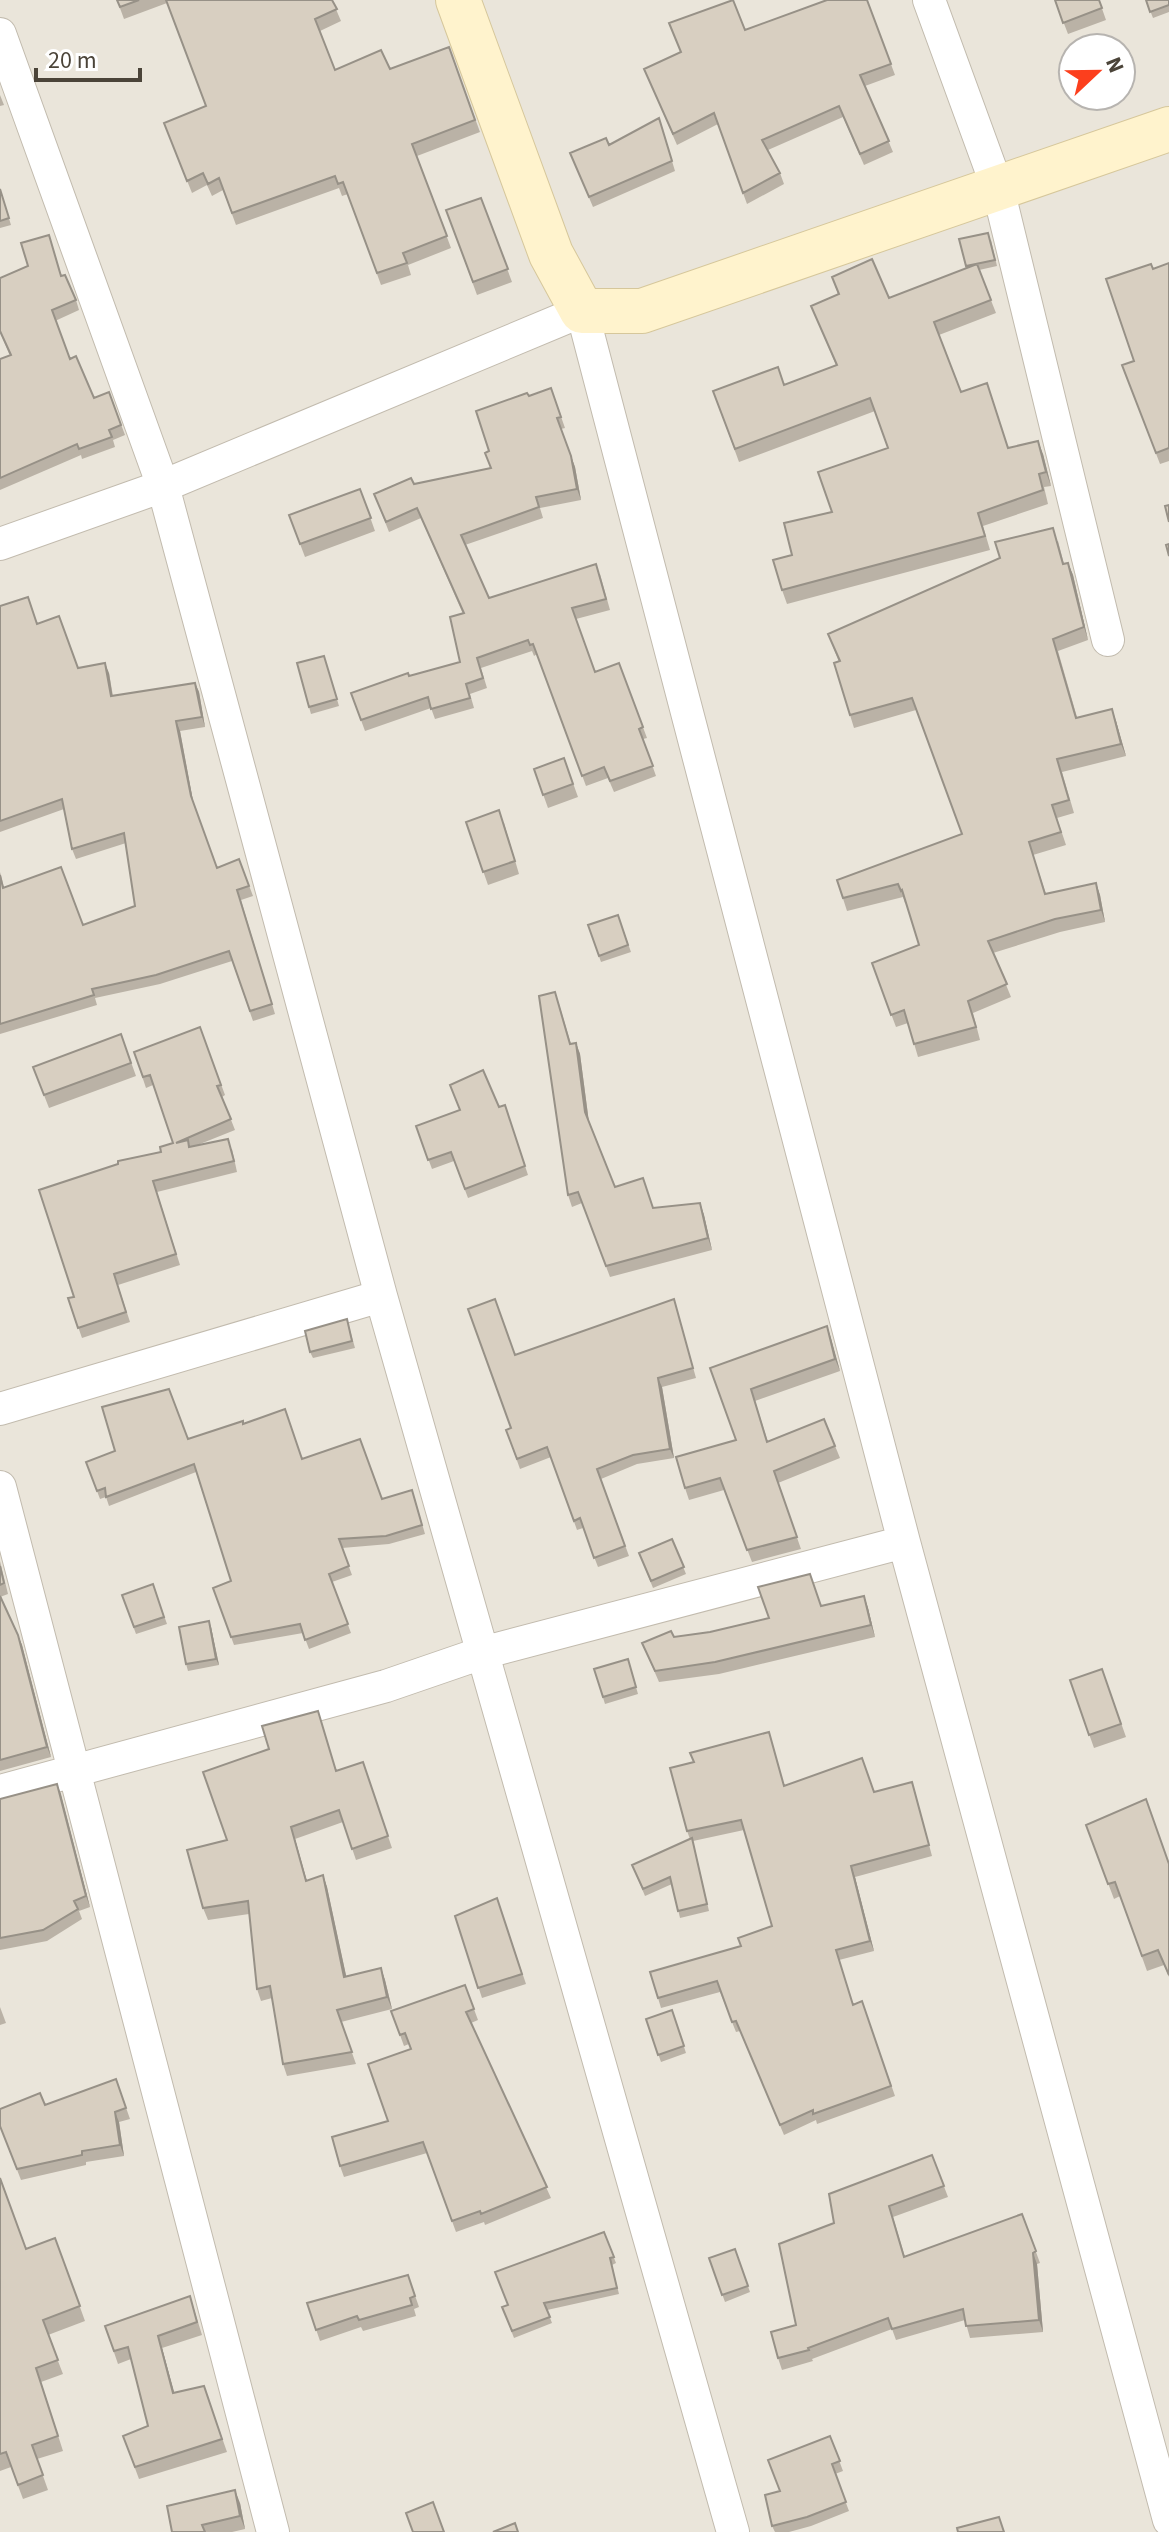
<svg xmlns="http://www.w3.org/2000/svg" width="1169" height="2532" font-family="'Source Sans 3',sans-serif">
  <rect width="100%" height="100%" fill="#f6f3ec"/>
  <path fill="#eae5da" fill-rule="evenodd" d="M0,0H1169V2532H0ZM1073,48H1121V96H1073Z"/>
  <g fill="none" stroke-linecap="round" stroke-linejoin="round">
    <defs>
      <path id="street" d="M929,0L998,189L1108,640
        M0,34L163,486L381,1296L733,2532
        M0,544L163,486L582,311L904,1542L1169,2520
        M0,1409L381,1296
        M0,1487L273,2532
        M0,1791L386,1686L482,1653L904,1542"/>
      <path id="secondary" d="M458,0L551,254L582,311H642L1169,129"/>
    </defs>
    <use href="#street" stroke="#c2bbae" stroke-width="34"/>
    <use href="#secondary" stroke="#d6c79b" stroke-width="46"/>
    <use href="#street" stroke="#fff" stroke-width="32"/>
    <use href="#secondary" stroke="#fff3cd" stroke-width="44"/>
  </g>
  <path fill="#bab2a6" d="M117,0H332L341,21L320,31L335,70L390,69L449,47L480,132L417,156L451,248L408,265L411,275L381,285L348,194L342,196L339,188L236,225L223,190L212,196L207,185L192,193L164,123L206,106L167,3L124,19Z
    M867,0L895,75L865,86L893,152L864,165L843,117L768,150L780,173L784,184L747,204L718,124L677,145L644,69L745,30Z
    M1055,0H1099L1106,20L1068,34Z
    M1146,0H1169V12L1153,18Z
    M0,95L4,105L0,106Z
    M659,118L675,171L593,207L570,153L609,145Z
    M0,189L11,225L0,228Z
    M481,198L512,282L477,295L446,210Z
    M959,239L991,240L997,266L979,270L996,313L939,335L961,392L1009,448L1043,454L1051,486L1044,487L1048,504L983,526L990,550L787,604L782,590L792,555L888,448L875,411L739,462L713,391L784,385L836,365L811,306L838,294L832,277L889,298L967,268Z
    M1169,263V461L1160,464L1122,365L1134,361L1153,269Z
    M62,276L76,300L79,310L55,321L70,359L94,398L109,392L125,435L113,440L115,447L82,459L81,455L0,490V359L10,356L0,332V278Z
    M551,388L565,428L561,429L575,467L581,500L540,508L543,518L465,545L489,598L600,574L610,610L576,619L595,672L619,663L647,738L643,739L656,776L614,792L608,778L586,786L537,654L534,656L532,651L481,668L487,688L470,694L474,708L435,719L431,708L365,731L351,693L460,662L463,614L421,518L389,532L374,494L490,468L489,451L529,396Z
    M360,489L375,531L305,557L289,515Z
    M1058,541L1064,564L1068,563L1073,575L1088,640L1058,651L1077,717L1116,721L1126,756L1062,772L1074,813L1057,818L1066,845L1033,855L1046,894L1096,883L1100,895L1105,922L1060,932L993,953L1011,997L973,1013L980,1040L918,1057L908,1023L896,1027L872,963L919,945L906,902L905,903L903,897L847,911L837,880L962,834L916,710L854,728L850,715L839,662L828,634Z
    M0,606L37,624L78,668L109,673L113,696L195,683L199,692L205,727L180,731L194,806L217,868L239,859L253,896L241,900L275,1014L253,1021L232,961L160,984L95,998L97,1005L0,1034V872L4,887L83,925L135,906L126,843L76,859L72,849L64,809L0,832Z
    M324,656L339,706L311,714L309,707Z
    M564,758L578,797L548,808L534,769Z
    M466,822L504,823L519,874L488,885Z
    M618,915L631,952L601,962L588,925Z
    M559,1004L571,1044L576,1043L580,1054L589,1122L615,1187L653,1208L700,1203L704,1215L712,1250L610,1277L582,1203L572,1207L568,1195Z
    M200,1027L225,1095L222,1097L235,1130L200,1144L232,1149L237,1172L157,1192L180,1265L118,1285L130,1322L82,1338L68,1298L74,1297L118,1164L161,1152L173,1143L153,1085L146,1088L134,1052Z
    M121,1034L136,1076L49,1108L33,1067Z
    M505,1105L528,1175L468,1198L454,1161L432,1169L416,1126L460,1110L499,1107Z
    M674,1299L696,1378L662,1387L674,1458L637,1464L601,1479L629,1556L598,1567L583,1528L577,1530L551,1457L520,1469L506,1430L511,1428L515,1355Z
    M347,1319L355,1348L313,1358L310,1352Z
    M827,1326L840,1371L755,1401L768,1442L824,1419L840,1458L778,1483L801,1549L752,1562L724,1490L689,1500L685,1488L736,1440L710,1368Z
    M243,1424L302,1459L382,1499H415L425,1534L389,1544L342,1548L352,1575L332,1582L351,1633L309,1649L303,1633L234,1645L213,1588L231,1581L196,1472L109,1506L106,1497L100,1499L86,1462L188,1439Z
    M672,1539L686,1574L653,1588L639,1553Z
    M0,1561L8,1594L0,1597L22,1645L51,1757L0,1771Z
    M153,1584L167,1624L136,1634L122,1595Z
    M864,1596L868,1608L875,1637L719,1674L659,1682L642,1643L674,1637L710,1632Z
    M211,1627L219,1665L188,1671L186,1664Z
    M628,1659L638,1694L605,1704L594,1669Z
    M1102,1669L1126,1737L1094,1748L1070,1680Z
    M318,1711L336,1771L363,1762L392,1848L356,1860L343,1822L295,1839L307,1881L323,1875L327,1887L346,1976L381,1968L385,1980L392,2009L341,2022L356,2064L287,2076L283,2064L272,1998L261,2001L257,1989L249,1914L208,1920L203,1908L227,1840L269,1749Z
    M769,1732L784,1786L874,1792H915L932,1856L855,1877L874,1951L839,1960L853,2004L862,2001L895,2096L817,2124L816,2120L784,2135L740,2031L736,2032L720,1992L661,2008L658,1998L772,1926L744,1830L693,1841L709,1911L680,1918L672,1884L645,1896L632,1865L690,1839L687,1831L694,1762Z
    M57,1784L90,1907L79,1911L82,1919L47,1941L0,1950V1799Z
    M1086,1825L1169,1863V1977L1164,1965L1147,1971L1120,1896L1114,1899Z
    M497,1898L526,1984L482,1998L455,1916Z
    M465,1985L478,2020L471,2023L551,2198L485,2225L484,2222L456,2232L427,2153L344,2177L340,2166L388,2121L411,2049L409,2044L404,2046L400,2035Z
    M0,2007L6,2023L0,2025Z
    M672,2010L686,2053L661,2062L646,2019Z
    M116,2079L130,2119L119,2122L124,2156L86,2162V2165L21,2180L0,2126L45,2105Z
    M932,2155L948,2197L893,2217L905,2257L1022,2214L1040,2263L1037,2264L1043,2332L970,2338L965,2320L896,2340L892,2329L812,2359L813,2361L782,2370L778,2358L796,2325L834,2223Z
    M0,2178L26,2249L55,2238L85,2321L48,2335L63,2374L41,2382L63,2451L37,2459L48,2490L23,2499L11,2467L0,2471Z
    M604,2232L616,2263L612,2265L619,2294L547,2310L552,2323L514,2338L502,2307L508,2305Z
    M735,2249L750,2292L725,2302L709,2258Z
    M408,2275L419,2307L414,2309L416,2316L363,2331L361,2327L320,2341L307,2303Z
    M190,2296L202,2335L162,2348L174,2393L204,2386L227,2452L139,2479L123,2436L148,2426L131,2359L118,2364L105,2326Z
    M830,2436L843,2471L835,2474L849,2511L811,2526L789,2532H775L772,2526L780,2491Z
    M240,2503L245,2529L232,2532H172Z"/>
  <path fill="#979187" d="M1038,441L1043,454L1051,486L1046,472Z
    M571,456L575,467L581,500L577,489Z
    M1068,563L1073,575L1088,640L1084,627Z
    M105,663L109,673L114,706L111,696Z
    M195,683L199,692L205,727L202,717Z
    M1112,709L1116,721L1126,756L1121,744Z
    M176,721L180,731L194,806L191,796Z
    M1096,883L1100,895L1105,922L1101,910Z
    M576,1043L580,1054L589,1123L585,1112Z
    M700,1203L704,1215L712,1250L708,1238Z
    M827,1326L831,1338L840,1371L835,1359Z
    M658,1378L662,1387L674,1458L670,1449Z
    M864,1596L868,1608L875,1637L871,1625Z
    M209,1621L211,1627L219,1665L216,1659Z
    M18,1635L22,1645L51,1757L47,1747Z
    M57,1784L61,1794L90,1907L86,1896Z
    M291,1827L295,1839L310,1893L306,1881Z
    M851,1866L855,1877L874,1951L870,1941Z
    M323,1875L327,1887L349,1989L344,1977Z
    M381,1968L385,1980L392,2009L387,1997Z
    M115,2112L119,2122L124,2156L120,2145Z
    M1033,2253L1037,2264L1043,2332L1039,2320Z
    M158,2336L162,2348L178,2406L173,2393Z
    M235,2490L240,2503L245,2529L240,2516Z"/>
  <path fill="#d8cfc1" stroke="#979187" stroke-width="2" d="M117,0H139L120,7Z
    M166,0H332L337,9L315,19L335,70L381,50L390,69L449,47L475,120L412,144L447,236L403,253L407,263L377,273L343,182L338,184L335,176L232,213L219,178L208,184L203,173L187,181L164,123L206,106Z
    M733,0L745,30L827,0H867L891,64L860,75L889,141L860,154L839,106L762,140L780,173L743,193L714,113L673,134L644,69L681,52L669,23Z
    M1055,0H1099L1102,8L1063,23Z
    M1146,0H1169V5L1150,12Z
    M659,118L672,161L589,197L570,153L606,138L609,145Z
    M0,189L9,218L0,221Z
    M481,198L508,269L473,282L446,210Z
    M988,233L995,260L966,266L959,239Z
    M49,235L61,276L65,275L76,300L52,310L70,359L76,356L94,398L109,392L121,425L109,430L112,437L79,449L77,444L0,478V359L11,355L0,331V278L28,266L21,243Z
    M872,259L889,298L977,264L991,300L934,322L961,392L987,383L1008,448L1038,441L1046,472L1039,474L1043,490L978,513L985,536L782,590L773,560L792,555L784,523L832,512L818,472L888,448L870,398L735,449L713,391L778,367L784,385L837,365L811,306L839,294L832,277Z
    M1169,263V448L1156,453L1122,365L1134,361L1106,279L1151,264L1153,269Z
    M551,388L561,417L557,418L571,456L577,489L536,497L539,507L461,535L489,598L596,564L606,599L572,608L595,672L619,663L643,727L639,729L653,766L610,781L604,767L582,776L533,644L530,645L528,640L477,658L483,678L466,684L470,698L431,709L428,697L361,720L351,693L408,673L409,676L460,662L450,617L464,613L417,508L386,522L374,494L411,478L414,484L491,468L485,453L489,451L476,411L527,393L529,396Z
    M360,489L371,518L300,544L289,515Z
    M1169,505V522L1165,506Z
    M1053,528L1063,564L1068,563L1084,627L1053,639L1076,718L1112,709L1121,744L1057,759L1069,800L1052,805L1061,832L1029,842L1045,894L1096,883L1101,910L1055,919L988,941L1007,984L968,1001L976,1027L914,1044L904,1010L891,1015L872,963L919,945L902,890L901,891L898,884L843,898L837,880L962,834L912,698L850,715L834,663L840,661L828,634L1000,558L995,542Z
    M1169,544V556L1166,545Z
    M28,597L37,624L59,616L78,668L105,663L111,696L195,683L202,717L176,721L191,796L217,868L239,859L249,886L237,890L272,1004L250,1011L229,951L156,975L92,989L94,995L0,1024V875L3,888L61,867L83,925L135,906L124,833L72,849L62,799L0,821V606Z
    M324,656L337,699L309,707L297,663Z
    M564,758L573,784L543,795L534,769Z
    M499,810L515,861L483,872L466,822Z
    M618,915L628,945L599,956L588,925Z
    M555,992L570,1044L576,1043L585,1112L615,1187L643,1178L653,1208L700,1203L708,1238L606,1266L578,1192L568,1195L539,996Z
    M200,1027L221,1085L217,1086L231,1119L176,1143L188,1140L189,1147L228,1139L234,1161L153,1181L176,1254L114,1274L126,1312L78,1328L68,1298L74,1297L39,1190L118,1164V1161L161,1152L160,1147L173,1143L150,1075L143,1077L134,1052Z
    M121,1034L131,1063L44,1095L33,1067Z
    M483,1070L499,1107L505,1105L525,1166L465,1189L451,1152L428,1160L416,1126L460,1110L450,1085Z
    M495,1299L515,1355L674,1299L693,1368L658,1378L670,1449L633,1455L597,1469L625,1546L594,1558L580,1518L574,1521L547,1447L517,1459L506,1430L511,1428L468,1309Z
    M347,1319L352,1341L310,1352L305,1331Z
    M827,1326L835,1359L751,1389L767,1442L824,1419L835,1446L774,1471L797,1537L747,1550L720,1478L685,1488L676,1457L736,1440L710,1368Z
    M169,1389L188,1439L243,1421V1424L285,1409L302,1459L360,1439L382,1499L412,1490L422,1525L386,1536L339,1539L349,1566L329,1574L348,1624L305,1640L300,1624L231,1637L213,1588L231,1581L194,1464L106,1497L105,1488L97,1491L86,1462L115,1451L102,1407Z
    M672,1539L684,1567L651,1581L639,1553Z
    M0,1566L4,1583L0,1585Z
    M810,1574L821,1606L864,1596L871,1625L715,1662L655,1671L642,1643L671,1631L674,1637L710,1632L769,1618L758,1587Z
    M153,1584L164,1617L134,1627L122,1595Z
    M0,1596L18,1635L47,1747L0,1760Z
    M209,1621L216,1659L186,1664L179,1627Z
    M628,1659L636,1687L603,1697L594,1669Z
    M1102,1669L1121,1724L1089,1735L1070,1680Z
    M318,1711L336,1771L363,1762L388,1836L352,1849L339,1810L291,1827L306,1881L323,1875L344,1977L381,1968L387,1997L337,2010L352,2052L283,2064L270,1986L257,1989L248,1901L203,1908L187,1850L227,1840L203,1772L269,1749L262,1726Z
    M769,1732L784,1786L862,1758L874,1792L912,1782L929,1845L851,1866L870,1941L836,1950L853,2005L862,2001L891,2086L813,2114V2110L780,2125L736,2021L732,2022L717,1981L658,1998L650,1972L741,1946L738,1938L772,1926L741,1820L687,1831L670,1768L694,1762L690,1753Z
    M57,1784L86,1896L74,1901L78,1909L43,1930L0,1938V1799Z
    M1146,1799L1169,1864V1975L1158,1950L1142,1956L1115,1882L1108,1884L1086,1825Z
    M692,1838L707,1904L678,1911L670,1877L643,1889L632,1865Z
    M497,1898L522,1974L478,1988L455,1916Z
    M465,1985L474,2009L466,2012L547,2187L481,2214L480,2211L452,2221L423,2142L340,2166L332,2137L388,2121L368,2064L411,2049L405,2033L400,2035L391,2011Z
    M672,2010L684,2046L658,2055L646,2019Z
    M116,2079L126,2108L115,2112L120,2145L82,2151V2155L17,2169L0,2126V2109L40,2093L45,2105Z
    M932,2155L944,2186L889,2206L904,2257L1022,2214L1036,2251L1033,2253L1039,2320L966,2326L963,2309L892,2329L888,2318L808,2348L809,2350L778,2358L771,2332L796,2325L779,2244L834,2223L829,2194Z
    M0,2178L26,2249L55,2238L80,2306L43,2320L58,2360L36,2368L58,2436L32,2445L43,2475L18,2485L6,2452L0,2454Z
    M604,2232L614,2257L610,2258L617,2288L544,2303L550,2317L512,2331L502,2307L508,2305L495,2272Z
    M735,2249L748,2286L722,2295L709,2258Z
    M408,2275L415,2296L410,2298L412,2305L359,2320L357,2316L316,2330L307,2303Z
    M190,2296L197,2322L158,2336L173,2393L204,2386L222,2439L135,2467L123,2436L148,2426L128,2347L114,2351L105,2326Z
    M830,2436L840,2461L832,2464L846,2502L807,2517L772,2526L765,2495L780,2491L768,2460Z
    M235,2490L240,2516L202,2525L205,2532H172L167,2506Z
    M433,2502L444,2532H413L406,2513Z
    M999,2517L1004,2532H958L957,2528Z
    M515,2523L518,2532H493Z"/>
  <g transform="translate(1097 72) rotate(68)"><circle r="38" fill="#ffffff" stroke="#b7b4b0" stroke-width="2"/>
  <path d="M0-6L14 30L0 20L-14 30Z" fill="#fc3f1d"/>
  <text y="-12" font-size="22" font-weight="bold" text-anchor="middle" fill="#4b4439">N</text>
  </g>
  <path d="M36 68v12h104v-12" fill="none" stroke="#4b4439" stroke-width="4"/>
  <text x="48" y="68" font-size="24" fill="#4b4439" stroke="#ffffff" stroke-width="6" paint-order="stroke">20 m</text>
</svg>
